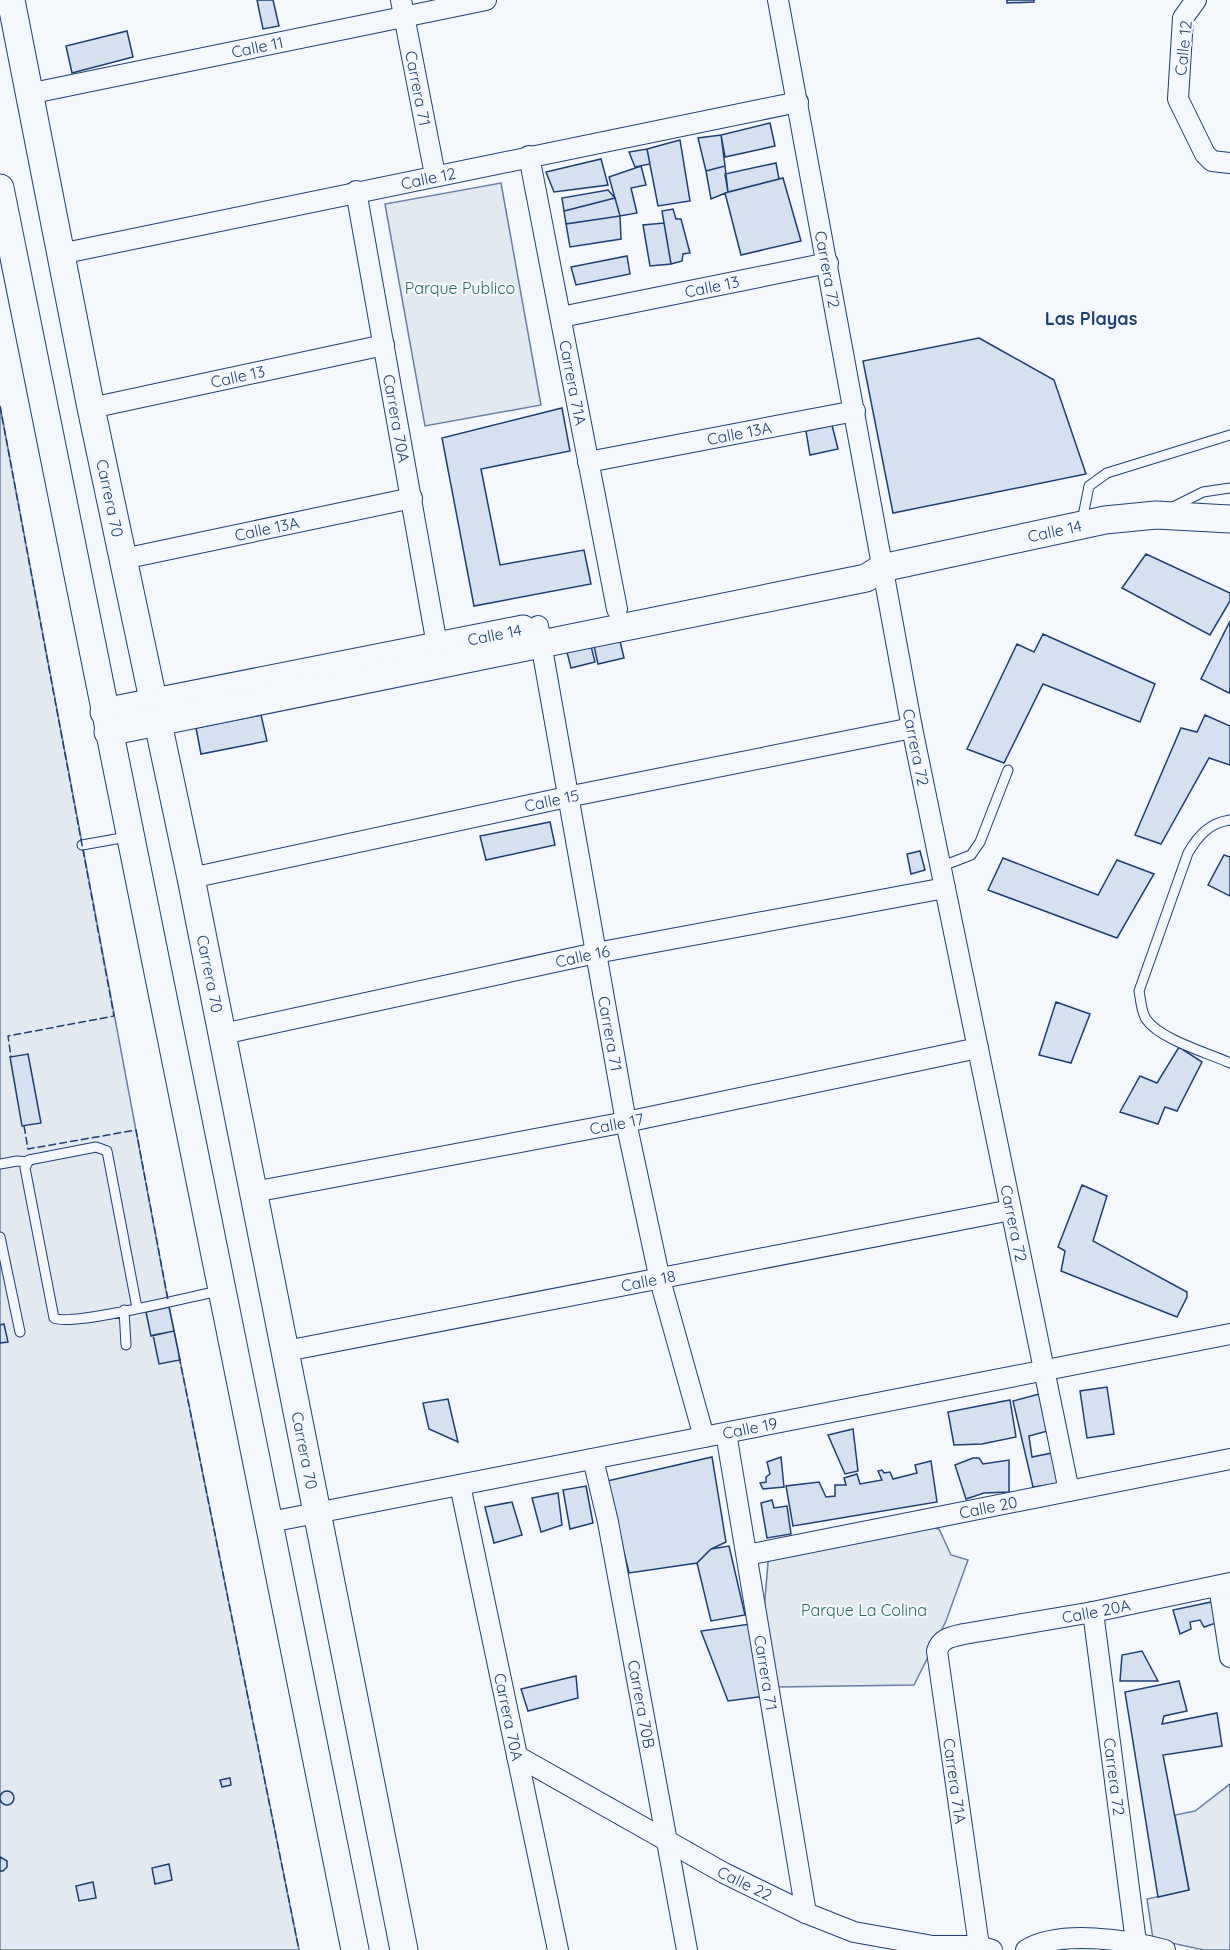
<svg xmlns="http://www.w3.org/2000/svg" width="1230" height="1950" font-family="Quicksand,sans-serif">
  <rect width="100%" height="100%" fill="#f4f7fb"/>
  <path fill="#e3e9f0" stroke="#687fa3" stroke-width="1.5" d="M501,183L541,405L425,426L385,204Z
    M0,406L168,1301L299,1950H0Z
    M910,1523L939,1529L951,1555L968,1560L946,1621L914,1685L777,1687L763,1623L769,1551Z
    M1230,1784V1950H1204L1153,1939L1147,1899L1189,1890L1175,1815L1195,1811Z"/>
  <path fill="#d5e0f0" stroke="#1d3f73" stroke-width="1.5" d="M257,0H273L279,26L263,29Z
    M1007,0H1034V2L1007,3Z
    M127,31L133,57L72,73L66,46Z
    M770,123L775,146L725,157L721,135Z
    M721,135L725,166L706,171L698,138Z
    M680,140L690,201L658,206L647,149Z
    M647,149L650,164L635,167L629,152Z
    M601,159L608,185L554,192L546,172Z
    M776,163L779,179L728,192L725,174Z
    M641,166L646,185L631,188L637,213L620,216L609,177Z
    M725,166L728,192L711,199L706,171Z
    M783,178L801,241L741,255L725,193Z
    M608,190L615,198L564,211L562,198Z
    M615,198L620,216L566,224L564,211Z
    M673,209L676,219H681L690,253L683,254L682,261L671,264L662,211Z
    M620,216L621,239L570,247L566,224Z
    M664,223L671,264L650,266L643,225Z
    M627,256L630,274L576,285L571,267Z
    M979,338L1054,380L1086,474L893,513L863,361Z
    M562,408L570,451L481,469L500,565L584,550L591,584L474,606L442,438Z
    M832,425L838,449L810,455L806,431Z
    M1146,554L1230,593V601L1210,635L1122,588Z
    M1230,621V691L1229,693L1201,679Z
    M1043,634L1155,684L1140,722L1043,684L1004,763L967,749L1017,644L1034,652Z
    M620,641L624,658L598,664L594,646Z
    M591,646L595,662L571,668L567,652Z
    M261,715L267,741L201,754L196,728Z
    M1205,715L1230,726V765L1209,758L1161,844L1135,835L1181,728L1197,732Z
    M550,822L555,845L486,860L480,836Z
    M920,851L925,870L911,874L907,854Z
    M1224,855L1230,857V896L1208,885Z
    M1003,858L1098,895L1117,860L1154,874L1117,938L988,890Z
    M1056,1002L1090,1014L1071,1063L1039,1055Z
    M1179,1047L1202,1062L1177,1111L1165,1107L1158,1124L1120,1112L1140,1076L1157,1083Z
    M28,1054L41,1123L22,1126L10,1057Z
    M1082,1185L1107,1196L1093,1241L1187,1292V1297L1177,1317L1061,1271L1065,1251L1058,1247Z
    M169,1307L174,1331L151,1336L146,1312Z
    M4,1324L8,1342L0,1343V1325Z
    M174,1331L180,1360L159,1364L153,1335Z
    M1107,1387L1114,1434L1087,1438L1080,1391Z
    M1043,1393L1051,1430L1029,1436L1032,1457L1057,1452L1063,1483L1033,1487L1013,1401Z
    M448,1399L458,1442L429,1429L423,1403Z
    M1010,1400L1016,1437L982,1444L954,1445L948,1412Z
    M853,1429L858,1471L845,1474L828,1435Z
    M712,1457L726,1542L711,1549L697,1563L629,1573L607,1481Z
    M781,1457L784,1487L763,1489L760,1483L766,1482V1477L770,1474L767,1462Z
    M973,1458H979L983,1464L1009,1460V1492L984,1493L966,1499L955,1465Z
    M931,1461L937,1502L793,1526L786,1486L819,1482L826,1497L835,1496V1485H846L844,1478L857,1474L860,1484L882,1480L878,1471L882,1470L884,1473L890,1472L893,1479L917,1473L915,1465Z
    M586,1486L593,1523L570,1529L563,1490Z
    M558,1493L562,1525L541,1532L532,1498Z
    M772,1500L774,1508L787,1506L791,1534L767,1538L761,1503Z
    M512,1502L522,1535L494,1543L485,1507Z
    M729,1546L745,1615L711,1621L697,1563L711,1549Z
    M1216,1601L1219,1622L1204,1627L1200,1620L1190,1622L1191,1629L1180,1634L1173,1610Z
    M750,1624L765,1696L728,1701L701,1631Z
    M1142,1651L1158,1681H1120L1122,1655Z
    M576,1676L578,1698L528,1711L521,1689Z
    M1179,1681L1187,1711L1164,1716L1162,1724L1217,1713L1222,1746L1163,1755L1189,1890L1158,1897L1125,1692Z
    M230,1778L231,1785L222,1787L220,1780Z
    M0 1798a7 7 0 1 1 14 0a7 7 0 1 1-14 0Z
    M0,1857L7,1861V1867L3,1871H0Z
    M169,1864L172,1880L155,1884L152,1868Z
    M93,1882L96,1898L79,1901L76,1886Z"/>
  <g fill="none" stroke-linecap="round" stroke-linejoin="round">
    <defs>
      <path id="lane" d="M1173,507L1203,492L1230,488
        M1082,521L1089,486L1107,473L1230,435
        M1230,820C1209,823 1198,836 1188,853L1139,991C1141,1001 1141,1011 1146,1019C1159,1039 1208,1053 1230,1063
        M82,845L127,837
        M940,867L971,855L980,842L1008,770
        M0,1164L17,1161L27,1162
        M0,1237L20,1332
        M137,1308L107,1151L96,1147L29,1160L25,1168L54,1318C71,1327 193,1296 219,1291
        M124,1310L126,1345"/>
      <g id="street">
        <path id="s1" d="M401,0L435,175"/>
        <path id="s2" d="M778,0L912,728L1069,1491"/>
        <path d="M1196,0L1183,18L1178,99L1205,154L1212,161L1230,163"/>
        <path id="s3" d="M28,94L486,0"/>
        <path id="s4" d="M529,156L617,609"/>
        <path id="s5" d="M356,191L437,645"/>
        <path id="s6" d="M60,254L798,102"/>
        <path id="s7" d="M561,317L828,263"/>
        <path id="s8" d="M91,408L384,345"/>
        <path id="s9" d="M588,462L855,411"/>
        <path id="s10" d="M123,559L412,498"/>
        <path id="s11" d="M538,626L626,1122L660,1280L704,1437"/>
        <path id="s12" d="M191,878L567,797L912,728"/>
        <path id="s13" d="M223,1034L596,953L945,888"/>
        <path id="s14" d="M254,1192L626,1122L978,1048"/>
        <path id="s15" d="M286,1351L1011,1210"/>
        <path id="s16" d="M726,1433L806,1913"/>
        <path id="s17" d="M593,1459L608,1522L687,1950"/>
        <path id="s18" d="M460,1485L558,1950"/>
        <path id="s19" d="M270,1522L1230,1334"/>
        <path id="s20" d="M747,1555L1230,1459"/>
        <path d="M1219,1586L1230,1657"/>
        <path id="s21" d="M1093,1612L1136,1942"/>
        <path id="s22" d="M517,1756L724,1873L806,1913L854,1932L933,1946H979L992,1950"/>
        <path id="s23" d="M979,1946L937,1651C941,1638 951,1637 964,1634L1093,1612L1230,1583"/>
        <path d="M1026,1950C1060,1929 1129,1940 1165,1950"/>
      </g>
      <g id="secondary">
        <path id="s24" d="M11,0L91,408L191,878L404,1950"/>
        <path d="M0,188L355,1950"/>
        <path id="s25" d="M104,712L523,629"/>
        <path id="s26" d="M108,732L866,578L882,568L1105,520L1156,515L1230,519"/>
      </g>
    </defs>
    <use href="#lane" stroke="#1d3f73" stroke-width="11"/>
    <use href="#street" stroke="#1d3f73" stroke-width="22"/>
    <use href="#secondary" stroke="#1d3f73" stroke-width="29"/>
    <use href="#lane" stroke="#f4f7fb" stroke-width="9"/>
    <use href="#street" stroke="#f4f7fb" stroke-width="20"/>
    <use href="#secondary" stroke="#f4f7fb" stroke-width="27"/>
    <path stroke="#1d3f73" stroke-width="1.5" stroke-dasharray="8 3" stroke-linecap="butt" d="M0,406L114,1016L8,1036L11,1057
      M24,1126L28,1149L136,1130L168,1300
      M179,1356L299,1950"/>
  </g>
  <g text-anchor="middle" stroke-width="4.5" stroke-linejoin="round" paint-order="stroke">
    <g font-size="16" fill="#1d3f73" stroke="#f4f7fb">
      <text dy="6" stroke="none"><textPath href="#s3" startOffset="234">Calle 11</textPath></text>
      <text transform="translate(1183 48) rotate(-84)" y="6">Calle 12</text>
      <text dy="6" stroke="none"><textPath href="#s1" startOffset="90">Carrera 71</textPath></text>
      <text dy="6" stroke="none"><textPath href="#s6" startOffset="376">Calle 12</textPath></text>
      <text dy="6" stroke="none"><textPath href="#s2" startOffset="274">Carrera 72</textPath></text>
      <text dy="6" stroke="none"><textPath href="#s7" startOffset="154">Calle 13</textPath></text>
      <text dy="6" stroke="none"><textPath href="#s8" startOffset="150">Calle 13</textPath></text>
      <text dy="6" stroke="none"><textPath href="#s4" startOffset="231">Carrera 71A</textPath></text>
      <text dy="6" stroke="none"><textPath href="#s5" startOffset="231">Carrera 70A</textPath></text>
      <text dy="6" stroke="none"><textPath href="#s9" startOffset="154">Calle 13A</textPath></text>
      <text dy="6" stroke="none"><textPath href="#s24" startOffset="508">Carrera 70</textPath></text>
      <text dy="6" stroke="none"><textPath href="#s10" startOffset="147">Calle 13A</textPath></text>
      <text dy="6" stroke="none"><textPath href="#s26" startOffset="969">Calle 14</textPath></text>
      <text dy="6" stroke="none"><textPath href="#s25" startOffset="398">Calle 14</textPath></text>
      <text dy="6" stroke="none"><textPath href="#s2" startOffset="760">Carrera 72</textPath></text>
      <text dy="6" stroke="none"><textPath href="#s12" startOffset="369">Calle 15</textPath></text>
      <text dy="6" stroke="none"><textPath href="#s13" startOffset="368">Calle 16</textPath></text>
      <text dy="6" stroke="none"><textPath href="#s24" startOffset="994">Carrera 70</textPath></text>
      <text dy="6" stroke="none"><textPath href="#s11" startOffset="414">Carrera 71</textPath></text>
      <text dy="6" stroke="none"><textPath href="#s14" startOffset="369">Calle 17</textPath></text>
      <text dy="6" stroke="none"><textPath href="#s2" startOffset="1246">Carrera 72</textPath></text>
      <text dy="6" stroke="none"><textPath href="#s15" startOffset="369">Calle 18</textPath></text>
      <text dy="6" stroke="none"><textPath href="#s19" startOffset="489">Calle 19</textPath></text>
      <text dy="6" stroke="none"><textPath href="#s24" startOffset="1480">Carrera 70</textPath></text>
      <text dy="6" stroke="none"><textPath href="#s20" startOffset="246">Calle 20</textPath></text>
      <text dy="6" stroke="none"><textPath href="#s23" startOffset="466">Calle 20A</textPath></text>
      <text dy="6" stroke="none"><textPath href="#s16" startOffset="243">Carrera 71</textPath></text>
      <text dy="6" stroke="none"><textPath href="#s17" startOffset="250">Carrera 70B</textPath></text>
      <text dy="6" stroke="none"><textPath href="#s18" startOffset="237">Carrera 70A</textPath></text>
      <text dy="6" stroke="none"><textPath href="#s21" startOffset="166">Carrera 72</textPath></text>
      <text transform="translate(955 1781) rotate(82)" y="6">Carrera 71A</text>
      <text dy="6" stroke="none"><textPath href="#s22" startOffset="261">Calle 22</textPath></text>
    </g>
    <g font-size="16" fill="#2c6c60" stroke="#f4f7fb">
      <text x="460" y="294">Parque Publico</text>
      <text x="864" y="1616">Parque La Colina</text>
    </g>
    <g font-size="18" font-weight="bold" fill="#1d3f73" stroke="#f4f7fb">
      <text x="1091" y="325">Las Playas</text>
    </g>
  </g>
</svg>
